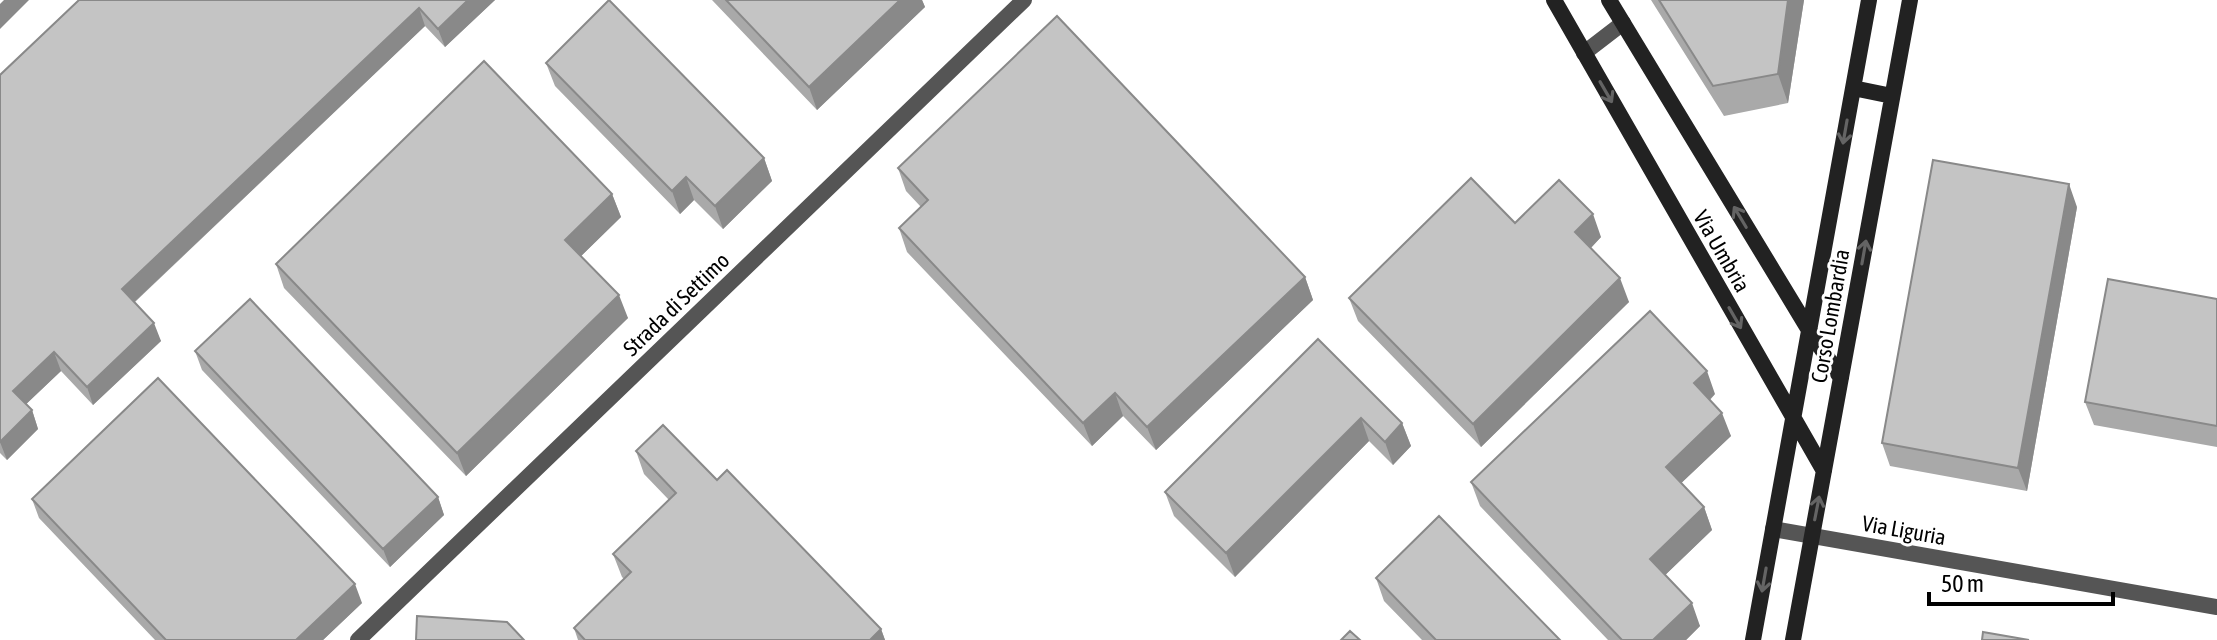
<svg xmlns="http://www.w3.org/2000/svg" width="2217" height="640" font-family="'Asap Condensed',sans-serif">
  <rect width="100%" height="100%" fill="#fff"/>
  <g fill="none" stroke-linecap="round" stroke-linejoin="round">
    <path stroke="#555" stroke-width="16" d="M1584,53L1623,23
      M1773,529L2217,607
      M358,640L1024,0"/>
    <path stroke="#222" stroke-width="16" d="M1554,0L1824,471
      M1609,0L1809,330L1841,378
      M1853,88L1892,96
      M1753,640L1869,0
      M1793,640L1910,0"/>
  </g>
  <path fill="#a9a9a9" d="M79,0H495L445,47L425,26L135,302L161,341L93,405L61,371L26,404L32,410L38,429L7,460L0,453V75Z
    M712,0H922L925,7L817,110Z
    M1651,0H1804L1788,103L1724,116Z
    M546,63L764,158L772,181L723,229L694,200L680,214L555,86Z
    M898,168L1305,277L1313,300L1156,450L1123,416L1092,446L907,252L899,228L921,207L906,191Z
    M612,194L621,217L581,256L628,318L466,476L284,288L276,264Z
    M2077,207L2027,491L1890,466L1882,443Z
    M1515,223L1601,237L1591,248L1629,302L1481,447L1358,321L1349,298Z
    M2217,299V447L2094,425L2085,402Z
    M1318,339L1402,423L1411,446L1393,465L1369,441L1235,577L1174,516L1165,492Z
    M195,351L438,497L444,515L390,567L202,370Z
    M1715,394L1710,400L1731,436L1681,483L1704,507L1712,530L1665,575L1700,626L1686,640H1608L1480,506L1471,482Z
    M636,451L717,480L881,629L885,640H578L574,628L624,579L622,577L613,554L669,500L644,474Z
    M32,499L362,603L323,640H155L39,518Z
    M1376,578L1560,640H1422L1384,601Z"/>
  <path fill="#898989" d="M4,0H29L0,29V4Z
    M468,0H495L445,47L438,29Z
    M900,0H922L925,7L817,110L809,87Z
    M1788,0H1804L1788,103L1778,74Z
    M419,8L425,26L129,307L122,289Z
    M764,158L772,181L723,229L715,206Z
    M686,177L694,200L680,214L672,191Z
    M2069,184L2077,207L2027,491L2018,468Z
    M612,194L621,217L574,263L565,240Z
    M1593,214L1601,237L1584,255L1575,232Z
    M1305,277L1313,300L1156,450L1147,427Z
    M1620,278L1629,302L1481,447L1473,424Z
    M619,295L628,318L466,476L457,453Z
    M154,323L161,341L93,405L87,387Z
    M54,352L61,371L20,410L13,391Z
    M1707,371L1715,394L1703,406L1694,383Z
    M1115,393L1123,416L1092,446L1083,423Z
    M32,410L38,429L7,460L0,442Z
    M1722,413L1731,436L1674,490L1666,467Z
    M1361,418L1369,441L1235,577L1226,553Z
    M1402,423L1411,446L1393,465L1385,442Z
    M438,497L444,515L390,567L383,549Z
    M1704,507L1712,530L1658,582L1650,559Z
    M355,584L362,603L323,640H296Z
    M1692,603L1700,626L1686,640H1653Z
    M881,629L885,640H870Z"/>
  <path fill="#c4c4c4" stroke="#898989" stroke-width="2" d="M79,0H468L438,29L419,8L122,289L154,323L87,387L54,352L13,391L32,410L0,442V75Z
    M609,0L764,158L715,206L686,177L672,191L546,63Z
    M726,0H900L809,87Z
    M1659,0H1788L1778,74L1713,86Z
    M1057,16L1305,277L1147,427L1115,393L1083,423L899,228L928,200L898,168Z
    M484,61L612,194L565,240L619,295L457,453L276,264Z
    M1933,160L2069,184L2018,468L1882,443Z
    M1471,178L1515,223L1559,180L1593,214L1575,232L1620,278L1473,424L1349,298Z
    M2108,279L2217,299V426L2085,402Z
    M250,299L438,497L383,549L195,351Z
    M1650,311L1707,371L1694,383L1722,413L1666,467L1704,507L1650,559L1692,603L1653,640H1622L1471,482Z
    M1318,339L1402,423L1385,442L1361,418L1226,553L1165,492Z
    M158,378L355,584L296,640H166L32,499Z
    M663,425L717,480L727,470L881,629L870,640H585L574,628L631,572L613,554L676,493L636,451Z
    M1439,516L1560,640H1436L1376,578Z
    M417,616L507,622L524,640H416Z
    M1350,631L1360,640H1341Z
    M1983,632L2029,640H1982Z"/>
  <defs><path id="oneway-shaft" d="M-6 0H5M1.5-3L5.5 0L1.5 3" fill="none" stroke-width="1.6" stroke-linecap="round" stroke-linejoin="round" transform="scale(2)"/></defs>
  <g stroke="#646464">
    <use href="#oneway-shaft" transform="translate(1606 92) rotate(60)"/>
    <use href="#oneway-shaft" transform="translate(1845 132) rotate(100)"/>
    <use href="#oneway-shaft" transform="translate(1740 217) rotate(-121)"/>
    <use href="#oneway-shaft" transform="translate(1864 252) rotate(-80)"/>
    <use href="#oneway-shaft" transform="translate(1735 318) rotate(60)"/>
    <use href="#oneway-shaft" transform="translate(1817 508) rotate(-79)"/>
    <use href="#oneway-shaft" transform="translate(1764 580) rotate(100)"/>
  </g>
  <g text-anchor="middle" stroke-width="6" stroke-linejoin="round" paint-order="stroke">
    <g font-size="22" fill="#000" stroke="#fff">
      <text transform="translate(1722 251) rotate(60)" y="8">Via Umbria</text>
      <text transform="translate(676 304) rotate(-44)" y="8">Strada di Settimo</text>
      <text transform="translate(1830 316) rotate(-80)" y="8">Corso Lombardia</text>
      <text transform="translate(1904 530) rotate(10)" y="8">Via Liguria</text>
    </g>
  </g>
  <path d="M1929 592v12h184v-12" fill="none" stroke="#000000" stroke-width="4"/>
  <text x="1941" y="592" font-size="24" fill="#000000" stroke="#ffffff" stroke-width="6" paint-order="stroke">50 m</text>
</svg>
